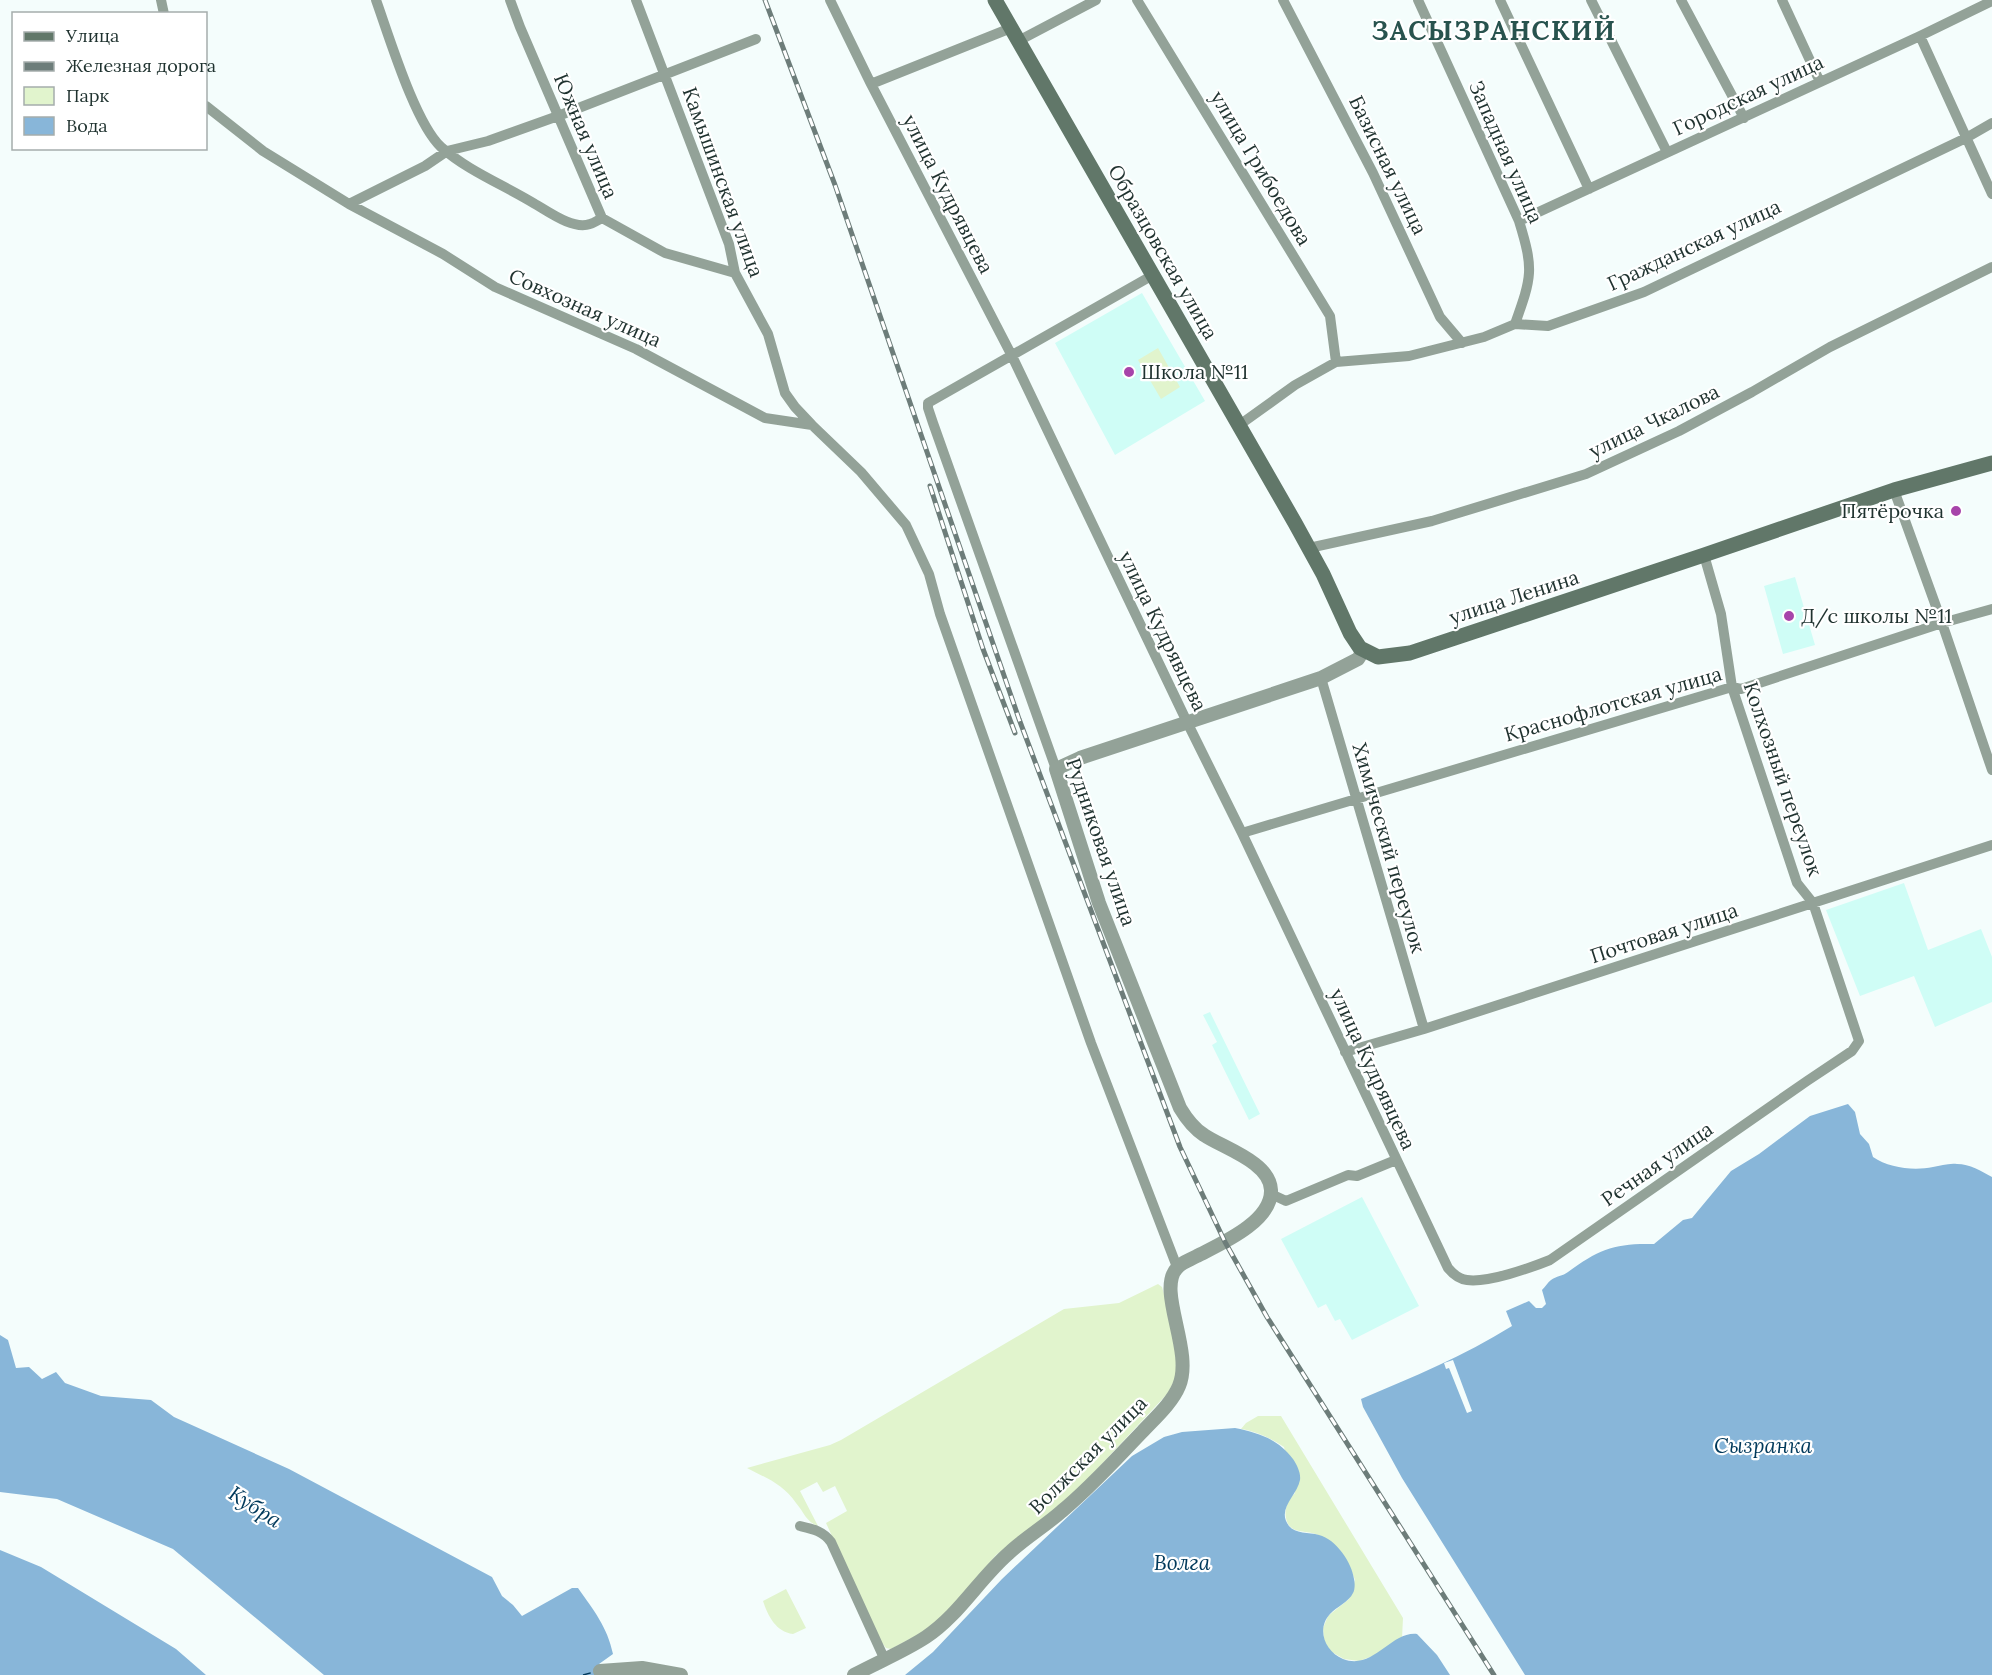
<svg xmlns="http://www.w3.org/2000/svg" width="1992" height="1675" font-family="Lora,serif">
  <rect width="100%" height="100%" fill="#f4fdfc"/>
  <path fill="#cffdf6" d="M1142,293L1205,401L1115,455L1055,343Z
    M1795,577L1815,645L1783,654L1764,586Z
    M1904,883L1928,950L1981,929L1992,957V1002L1935,1027L1914,976L1860,996L1826,910Z
    M1210,1012L1260,1114L1249,1120L1212,1045L1217,1042L1203,1015Z
    M1362,1197L1419,1306L1352,1340L1340,1319L1335,1321L1326,1304L1318,1308L1281,1239Z"/>
  <path fill="#e1f4cd" d="M1158,348L1180,387L1161,399L1138,360Z
    M1158,1284L1162,1287L1164,1294L1175,1343L1177,1375L1168,1393L1071,1497L996,1555L950,1610L921,1633L891,1649L886,1648L880,1640L826,1523L847,1511L835,1486L823,1492L817,1482L800,1491L818,1526C806,1522 804,1512 796,1503C783,1484 766,1478 747,1468L830,1445L841,1440L1064,1309L1119,1303Z
    M1258,1416H1281L1403,1618L1402,1638L1373,1656L1359,1661L1344,1659L1330,1651L1324,1641L1323,1628L1328,1616L1349,1599L1355,1580C1348,1560 1338,1548 1320,1536C1309,1529 1289,1536 1286,1518C1284,1508 1288,1500 1295,1493L1284,1447C1270,1438 1258,1432 1241,1429L1246,1423Z
    M786,1589L806,1628L793,1634C776,1632 768,1616 763,1601Z"/>
  <path fill="#88b6d9" d="M1848,1104L1855,1112L1860,1134L1869,1144L1873,1157C1889,1168 1914,1171 1933,1167C1941,1166 1948,1163 1957,1164C1970,1164 1981,1171 1992,1177V1675H1525L1402,1478L1363,1407L1361,1399C1413,1377 1464,1356 1512,1326L1506,1311L1529,1301L1536,1308H1542L1546,1304L1542,1290C1545,1287 1548,1282 1551,1280C1556,1276 1563,1276 1568,1272C1599,1249 1615,1243 1654,1244L1683,1220L1692,1218L1731,1171L1759,1154L1810,1116Z
    M0,1335L8,1340L16,1368L29,1367L42,1379L56,1372L65,1383L101,1396L151,1400L174,1417L289,1469L492,1577L502,1596L513,1605L522,1616L572,1588H578C594,1611 607,1626 613,1654L599,1664L602,1675H324L173,1549L57,1499L0,1492Z
    M1235,1428C1259,1433 1278,1439 1293,1459C1297,1465 1301,1473 1300,1480C1297,1496 1276,1509 1289,1526C1295,1534 1309,1532 1319,1535C1336,1539 1352,1563 1354,1579C1355,1583 1355,1590 1353,1593C1349,1602 1336,1607 1330,1614C1316,1629 1325,1652 1343,1659C1373,1671 1391,1631 1417,1634L1437,1655L1450,1675H905L933,1652L1002,1579L1132,1456L1164,1437L1182,1432Z
    M0,1550L41,1567L176,1649L206,1675H0Z"/>
  <path fill="#f4fdfc" d="M1453,1360L1472,1411L1467,1413L1449,1368L1446,1369L1444,1363Z"/>
  <g fill="none" stroke-linecap="round" stroke-linejoin="round">
    <path stroke="#00395b" stroke-width="1.5" stroke-dasharray="8 6" stroke-linecap="butt" d="M583,1675L594,1672"/>
    <path stroke="#93a298" stroke-width="10" d="M161,0L164,14
      M376,0C389,36 415,123 441,147C468,171 504,185 535,204C549,212 573,230 590,224C594,223 598,220 602,218
      M510,0L520,27L602,218L665,253L735,273
      M636,0L729,244L735,273L768,334L785,393L795,407L812,425L861,472L906,525L929,574L940,614L1091,1043L1177,1267
      M830,0L871,84L1012,356L1187,722L1242,833L1448,1268C1453,1274 1459,1279 1467,1280C1488,1283 1530,1268 1550,1260L1807,1081L1852,1051L1859,1041L1813,903L1797,883L1732,687L1721,614L1704,555
      M1137,0L1330,316L1336,362
      M1283,0L1373,173L1440,317L1462,343
      M1418,0L1519,221C1534,270 1532,276 1515,324
      M1500,0L1589,189
      M1591,0L1667,152
      M1681,0L1744,118
      M1782,0L1820,82
      M1920,36L1992,194
      M1018,41L1096,0
      M871,84L1011,28
      M206,106L263,151L349,204L443,254L495,287L636,349L765,418L812,425
      M349,204L425,166L447,151L488,141L558,116L756,39
      M1519,221L1920,36L1992,1
      M1238,426L1295,385L1336,362L1409,356L1484,337L1515,324L1548,326L1644,292L1966,138L1992,123
      M1894,490L1942,623L1992,770
      M1309,548L1432,521L1586,474L1679,431L1752,392L1830,347L1992,267
      M1321,678L1424,1029
      M1056,769L933,423L928,408V403L1153,275
      M1242,833L1732,687L1741,689L1942,623L1992,609
      M1345,1052L1424,1029L1992,845
      M1271,1194L1286,1201L1348,1175L1357,1176L1396,1160
      M800,1526C813,1529 823,1531 831,1542L884,1658"/>
    <path stroke="#93a298" stroke-width="14" d="M600,1671L642,1668L681,1675
      M854,1675C878,1662 903,1652 926,1637C959,1615 979,1579 1009,1553C1025,1538 1045,1526 1062,1511C1091,1487 1116,1459 1142,1432C1155,1418 1172,1403 1179,1386C1194,1351 1156,1290 1177,1268C1182,1262 1190,1260 1197,1256C1220,1244 1272,1222 1271,1190C1270,1162 1223,1148 1204,1135C1193,1128 1186,1118 1180,1108L1099,903L1056,769L1080,758L1321,678L1358,659L1363,651"/>
    <path stroke="#617769" stroke-width="15" d="M995,0L1295,523L1323,574L1350,633L1360,648L1378,657L1410,653L1704,555L1894,490L1992,463"/>
    <defs>
      <path id="rail" d="M765,0L835,185L1019,719L1180,1147L1225,1242L1267,1317L1494,1675
        M930,486L983,649L1015,733"/>
    </defs>
    <use href="#rail" stroke="#6d7d7a" stroke-width="5"/>
    <use href="#rail" stroke="#fff" stroke-width="3" stroke-dasharray="9" stroke-linecap="butt"/>
  </g>
  <g fill="#a744aa" stroke="#fff" stroke-width="2">
    <circle cx="1129" cy="372" r="6"/>
    <circle cx="1956" cy="511" r="6"/>
    <circle cx="1789" cy="616" r="6"/>
  </g>
  <g text-anchor="middle" stroke-width="4.5" stroke-linejoin="round" paint-order="stroke">
    <g font-size="20" fill="#1f322f" stroke="#fff">
      <text transform="translate(1748 95) rotate(-25)" y="7">Городская улица</text>
      <text transform="translate(586 136) rotate(67)" y="7">Южная улица</text>
      <text transform="translate(1506 152) rotate(66)" y="7">Западная улица</text>
      <text transform="translate(1388 165) rotate(64)" y="7">Базисная улица</text>
      <text transform="translate(1261 168) rotate(59)" y="7">улица Грибоедова</text>
      <text transform="translate(723 182) rotate(70)" y="7">Камышинская улица</text>
      <text transform="translate(948 194) rotate(63)" y="7">улица Кудрявцева</text>
      <text transform="translate(1694 245) rotate(-25)" y="7">Гражданская улица</text>
      <text transform="translate(1163 252) rotate(60)" y="7">Образцовская улица</text>
      <text transform="translate(585 308) rotate(24)" y="7">Совхозная улица</text>
      <text transform="translate(1654 421) rotate(-26)" y="7">улица Чкалова</text>
      <text transform="translate(1514 597) rotate(-18)" y="7">улица Ленина</text>
      <text transform="translate(1163 631) rotate(64)" y="7">улица Кудрявцева</text>
      <text transform="translate(1613 704) rotate(-16)" y="7">Краснофлотская улица</text>
      <text transform="translate(1783 779) rotate(71)" y="7">Колхозный переулок</text>
      <text transform="translate(1101 842) rotate(71)" y="7">Рудниковая улица</text>
      <text transform="translate(1389 848) rotate(74)" y="7">Химический переулок</text>
      <text transform="translate(1664 933) rotate(-18)" y="7">Почтовая улица</text>
      <text transform="translate(1373 1069) rotate(65)" y="7">улица Кудрявцева</text>
      <text transform="translate(1657 1164) rotate(-35)" y="7">Речная улица</text>
      <text transform="translate(1088 1455) rotate(-45)" y="7">Волжская улица</text>
    </g>
    <g font-size="20" fill="#1f322f" stroke="#fff" text-anchor="start">
      <text x="1141" y="379">Школа №11</text>
      <text x="1944" y="518" text-anchor="end">Пятёрочка</text>
      <text x="1801" y="623">Д/с школы №11</text>
    </g>
    <g font-size="21" font-style="italic" fill="#00395b" stroke="#fff">
      <text x="1763" y="1453">Сызранка</text>
      <text transform="translate(255 1507) rotate(33)" y="7">Кубра</text>
      <text x="1182" y="1570">Волга</text>
    </g>
    <g font-size="26" font-weight="bold" letter-spacing="1.5" fill="#28534e" stroke="#fff">
      <text x="1494" y="40">ЗАСЫЗРАНСКИЙ</text>
    </g>
  </g>
  <rect x="12" y="12" width="195" height="138" fill="#ffffff" stroke="#a5adac" stroke-width="1.5"/>
  <rect x="24" y="32" width="30" height="9" fill="#617769" stroke="#a5adac" stroke-width="1.5"/>
  <text x="66" y="42" font-size="18" fill="#1f322f">Улица</text>
  <rect x="24" y="62" width="30" height="9" fill="#6d7d7a" stroke="#a5adac" stroke-width="1.5"/>
  <text x="66" y="72" font-size="18" fill="#1f322f">Железная дорога</text>
  <rect x="24" y="87" width="30" height="18" fill="#e1f4cd" stroke="#a5adac" stroke-width="1.5"/>
  <text x="66" y="102" font-size="18" fill="#1f322f">Парк</text>
  <rect x="24" y="117" width="30" height="18" fill="#88b6d9" stroke="#a5adac" stroke-width="1.5"/>
  <text x="66" y="132" font-size="18" fill="#1f322f">Вода</text>
</svg>
